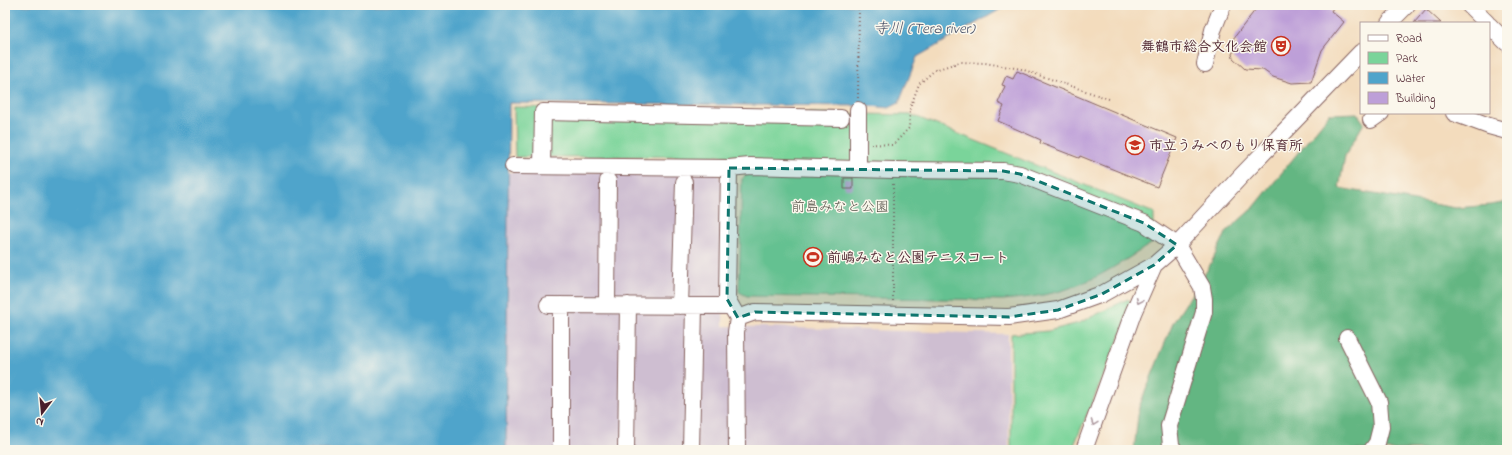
<svg xmlns="http://www.w3.org/2000/svg" width="1512" height="455" font-family="'Indie Flower','Klee One',sans-serif">
  <rect width="100%" height="100%" fill="#fbf7ec"/>
  <filter id="ink" filterUnits="userSpaceOnUse"><feTurbulence type="fractalNoise" baseFrequency=".025" numOctaves="2"/><feDisplacementMap in="SourceGraphic" scale="8" xChannelSelector="R" yChannelSelector="G"/><feConvolveMatrix kernelMatrix="1 2 1 2 8 2 1 2 1" color-interpolation-filters="sRGB"/></filter>
  <filter id="wash" filterUnits="userSpaceOnUse"><feTurbulence type="fractalNoise" baseFrequency=".012" numOctaves="4" result="noise"/><feDisplacementMap in="SourceGraphic" scale="16" xChannelSelector="R" yChannelSelector="G"/><feGaussianBlur stdDeviation="0.9" result="paint"/><feColorMatrix in="noise" values="0 0 0 0 0 0 0 0 0 0 0 0 0 0 0 0 0 1.4 0 .05"/><feComposite in="paint" operator="in"/></filter>
  <g filter="url(#wash)">
    <rect width="100%" height="100%" fill="#f3dcbd"/>
    <path fill="#cebed1" d="M508,172H716L725,183L723,326L1008,334L1009,450H506Z"/>
    <path fill="#7ad49a" stroke="#627a62" d="M514,107L912,115L1154,213V242C1126,259 1099,279 1067,289C1046,296 1024,298 1003,300L747,296L739,292L742,179L750,171V160L740,156L515,157Z
      M1128,299L1133,305L1072,450H1011V334L1048,331L1079,323Z"/>
    <path fill="#63b682" stroke="#566a56" d="M1357,113L1364,123L1345,156L1339,188L1456,208L1491,205L1507,202V444L1499,450H1134L1139,407L1173,323L1208,269L1227,231L1255,206L1329,114Z"/>
    <path fill="#4fa4cb" stroke="#4c627b" d="M5,5H1008L917,57L899,103L889,108L871,106L509,103L506,450H5Z"/>
    <g id="blocks">
      <path fill="#bd9fd8" d="M1259,5H1335L1331,11L1344,22L1322,50L1311,82L1292,83L1273,77L1263,70L1245,69L1233,58L1232,54L1238,44L1233,39Z
        M1426,9L1441,23H1414Z
        M1017,71L1177,138L1157,187L1080,156L1079,158L1040,143L1041,140L998,121L1004,106L998,103L1005,86L1002,85L1006,76L1013,79Z
        M844,178H853V189H844Z"/>
    </g>
  </g>
  <g filter="url(#ink)">
    <use href="#blocks" fill-opacity="0" stroke="#85615e" stroke-width="1"/>
    <g fill="none" stroke-linecap="round" stroke-linejoin="round">
      <defs>
        <path id="minor" d="M1469,5L1487,23
          M1389,23L1407,5
          M1489,25L1507,43
          M1205,64L1213,30L1223,5
          M1454,113L1489,126L1507,131
          M1371,120L1381,113
          M513,166L729,168L727,299L738,318L736,332L737,450
          M542,166L543,112L841,118
          M729,168L750,166L893,170L1003,171L1020,174L1144,223L1177,245L1202,287L1204,299V312L1169,426L1171,445L1174,450
          M858,169V110
          M548,305L731,306
          M561,305V450
          M607,305L608,181
          M680,306L684,182
          M738,318L755,312L1009,317L1058,310L1102,294L1154,265L1177,245L1242,175L1361,52
          M1347,338L1379,402L1381,427L1377,443L1372,450
          M626,450L628,305
          M691,450L694,306
          M1084,450L1133,313L1154,265"/>
      </defs>
      <use href="#minor" stroke="#85615e" stroke-width="18"/>
      <path stroke="#85615e" stroke-width="2" stroke-dasharray="1 3" stroke-linecap="butt" d="M858,98L859,5
        M871,144L893,145L909,128L910,108L919,84L935,70L960,62L985,63L1021,69L1109,99
        M893,184V301"/>
      <use href="#minor" stroke="#fff" stroke-width="16"/>
    </g>
    <defs><path id="oneway-chevron" d="M-2-3.5L2.5 0L-2 3.5" fill="none" stroke-width="1.6" stroke-linecap="round" stroke-linejoin="round"/></defs>
    <g stroke="#ae9aa0">
      <use href="#oneway-chevron" transform="translate(1139 301) rotate(114)"/>
      <use href="#oneway-chevron" transform="translate(1094 423) rotate(110)"/>
    </g>
  </g>
  <path fill="#0f766e" fill-opacity="0.2" stroke="#0f766e" stroke-width="3" stroke-dasharray="8 5" stroke-linejoin="round" d="M729,168L1003,171L1020,174L1144,223L1177,245L1154,265L1102,294L1058,310L1009,317L755,312L738,318L727,299Z"/>
  <defs>
    <symbol id="theatre-ring" viewBox="-11 -11 22 22"><circle r="9.5" fill="#fbf7ec" stroke="#c8321e" stroke-width="1.5"/><path d="M-5-5.5Q0-4 5-5.5V0Q5 5 0 6Q-5 5-5 0ZM-3.3-2.5H-1v1.5H-3.3ZM1-2.5H3.3v1.5H1ZM-2.8 1Q0 5.5 2.8 1Z" fill="#c8321e"/></symbol>
    <symbol id="school-ring" viewBox="-11 -11 22 22"><circle r="9.5" fill="#fbf7ec" stroke="#c8321e" stroke-width="1.5"/><path d="M0-5L7-2L0 1L-7-2ZM-4 1L0 2.5L4 1V4Q0 6-4 4Z" fill="#c8321e"/></symbol>
    <symbol id="stadium-ring" viewBox="-11 -11 22 22"><circle r="9.5" fill="#fbf7ec" stroke="#c8321e" stroke-width="1.5"/><path d="M0-5a6.5 5 0 1 0 0 10a6.5 5 0 1 0 0-10ZM-3.5-1.8h7v3.6h-7Z" fill="#c8321e"/></symbol>
  </defs>
  <g fill-rule="evenodd">
    <use href="#theatre-ring" x="1270" y="35" width="22" height="22"/>
    <use href="#school-ring" x="1124" y="134" width="22" height="22"/>
    <use href="#stadium-ring" x="802" y="246" width="22" height="22"/>
  </g>
  <g text-anchor="middle" stroke-width="3" stroke-linejoin="round" paint-order="stroke">
    <g font-size="14" font-weight="bold" fill="#4a1f2b" stroke="#fbf7ec" text-anchor="start">
      <text x="1267" y="51" text-anchor="end">舞鶴市総合文化会館</text>
      <text x="1149" y="150">市立うみべのもり保育所</text>
      <text x="827" y="262">前嶋みなと公園テニスコート</text>
    </g>
    <g font-size="14" fill="#58554c" stroke="#fbf7ec">
      <text x="840" y="211">前島みなと公園</text>
    </g>
    <g font-size="15" font-style="italic" fill="#4c546b" stroke="#fbf7ec">
      <text x="924" y="33">寺川 (Tera river)</text>
    </g>
  </g>
  <rect width="1512" height="455" fill="none" stroke="#fbf7ec" stroke-width="20"/>
  <rect x="1360" y="22" width="130" height="92" fill="#fbf7ec" stroke="#b4a19f"/>
  <rect x="1368" y="35" width="20" height="6" fill="#ffffff" stroke="#b4a19f"/>
  <text x="1396" y="42" font-size="12" fill="#4a1f2b">Road</text>
  <rect x="1368" y="52" width="20" height="12" fill="#7ad49a" stroke="#b4a19f"/>
  <text x="1396" y="62" font-size="12" fill="#4a1f2b">Park</text>
  <rect x="1368" y="72" width="20" height="12" fill="#4fa4cb" stroke="#b4a19f"/>
  <text x="1396" y="82" font-size="12" fill="#4a1f2b">Water</text>
  <rect x="1368" y="92" width="20" height="12" fill="#bd9fd8" stroke="#b4a19f"/>
  <text x="1396" y="102" font-size="12" fill="#4a1f2b">Building</text>
  <g transform="translate(42 413) rotate(196)" stroke="#fbf7ec" stroke-width="3" paint-order="stroke">
  <path d="M0-3L7 15L0 10L-7 15Z" fill="#4a1f2b"/>
  <text y="-6" font-size="11" font-weight="bold" text-anchor="middle" fill="#4a1f2b">N</text>
  </g>
</svg>
